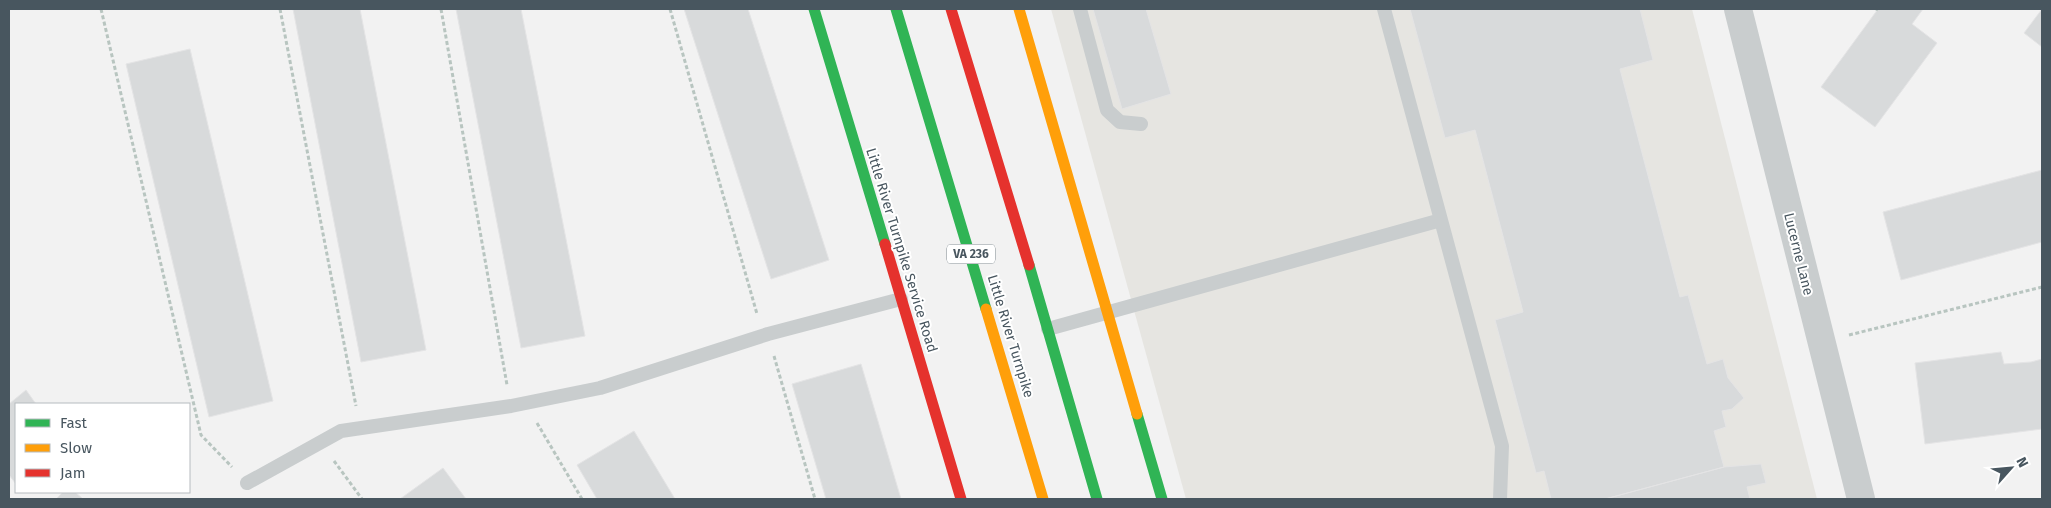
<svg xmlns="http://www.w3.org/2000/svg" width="2051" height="508" font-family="'Fira Sans',sans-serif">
  <rect width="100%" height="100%" fill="#f2f2f2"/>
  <path fill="#e6e5e1" d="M1051,9H1692L1817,499H1186Z"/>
  <path fill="#d8dadb" stroke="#e4e4e5" d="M293,9H360L426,350L361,362Z
    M456,9H521L585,336L521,348Z
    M684,9H748L829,260L771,279Z
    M1093,9H1146L1171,94L1122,109Z
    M1410,9H1640L1653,60L1620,69L1680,297L1688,295L1707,364L1723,359L1728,378L1744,398L1732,409L1722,411L1726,427L1714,431L1724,467L1605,499H1551L1544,471L1536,473L1495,320L1523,312L1475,130L1445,138Z
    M1878,9H1923L1912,24L1937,43L1875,127L1821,87Z
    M2042,9V47L2024,33Z
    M190,49L273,401L209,417L126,64Z
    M2042,170V242L1901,280L1883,212Z
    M2001,352L2004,364L2031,362L2042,359V429L1925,444L1915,363Z
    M861,364L901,499H826L792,384Z
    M26,390L36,404H16V484L9,475V404Z
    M634,431L675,499H597L577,465Z
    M1761,464L1766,483L1747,487L1750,499H1605L1724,467Z
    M443,468L466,499H400Z
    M63,492H75L83,499H56Z"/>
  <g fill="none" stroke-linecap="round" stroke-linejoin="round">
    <path stroke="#b8c5c0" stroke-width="3" stroke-dasharray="4 2.5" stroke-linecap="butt" d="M101,9L201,435L232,467
      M280,9L356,406
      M441,9L507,385
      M670,9L757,314
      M1876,9L1878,10
      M1849,335L2042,287
      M774,356L815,499
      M537,423L582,499
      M334,461L362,499"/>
    <path stroke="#c9cdce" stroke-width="14" d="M1080,9L1107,110L1120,122L1141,124
      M1384,9L1502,446L1500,499
      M1048,329L1441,220
      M247,483L341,431L511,406L600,388L768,334L901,299"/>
    <path stroke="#c9cdce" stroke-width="28" d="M1738,9L1861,499"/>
    <path stroke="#30b455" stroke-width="11" d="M814,9L885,244
      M896,9L986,309
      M1029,265L1097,499
      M1137,414L1162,499"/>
    <path stroke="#ff9f0a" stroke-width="11" d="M1019,9L1137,414
      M986,309L1043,499"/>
    <path stroke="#e5322d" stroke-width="11" d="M951,9L1029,265
      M885,244L961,499"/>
  </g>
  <g text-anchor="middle" stroke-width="4" stroke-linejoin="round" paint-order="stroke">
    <rect fill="#fff" stroke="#7f898f" stroke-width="1" x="947" y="244.5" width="48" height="19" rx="4"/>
    <g font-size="12" font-weight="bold" fill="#48565f">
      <text x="971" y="258">VA 236</text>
    </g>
    <g font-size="14" fill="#48565f" stroke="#fff">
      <text transform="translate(902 250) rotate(73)" y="5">Little River Turnpike Service Road</text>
      <text transform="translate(1799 254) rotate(76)" y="5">Lucerne Lane</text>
      <text transform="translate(1011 336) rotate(73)" y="5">Little River Turnpike</text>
    </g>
  </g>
  <rect width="2051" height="508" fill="none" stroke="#48565f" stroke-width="20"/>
  <rect x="15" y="403" width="175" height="90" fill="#ffffff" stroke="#b6bbbf"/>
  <rect x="25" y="419" width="25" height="8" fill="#30b455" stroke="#b6bbbf"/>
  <text x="60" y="428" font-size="15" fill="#48565f">Fast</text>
  <rect x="25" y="444" width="25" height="8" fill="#ff9f0a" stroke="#b6bbbf"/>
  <text x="60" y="453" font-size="15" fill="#48565f">Slow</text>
  <rect x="25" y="469" width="25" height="8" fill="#e5322d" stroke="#b6bbbf"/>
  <text x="60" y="478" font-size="15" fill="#48565f">Jam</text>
  <g transform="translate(2011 468) rotate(63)" stroke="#ffffff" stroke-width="4" paint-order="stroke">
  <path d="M0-4L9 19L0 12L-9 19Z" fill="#48565f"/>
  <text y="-8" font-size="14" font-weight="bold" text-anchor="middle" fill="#48565f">N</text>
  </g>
</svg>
